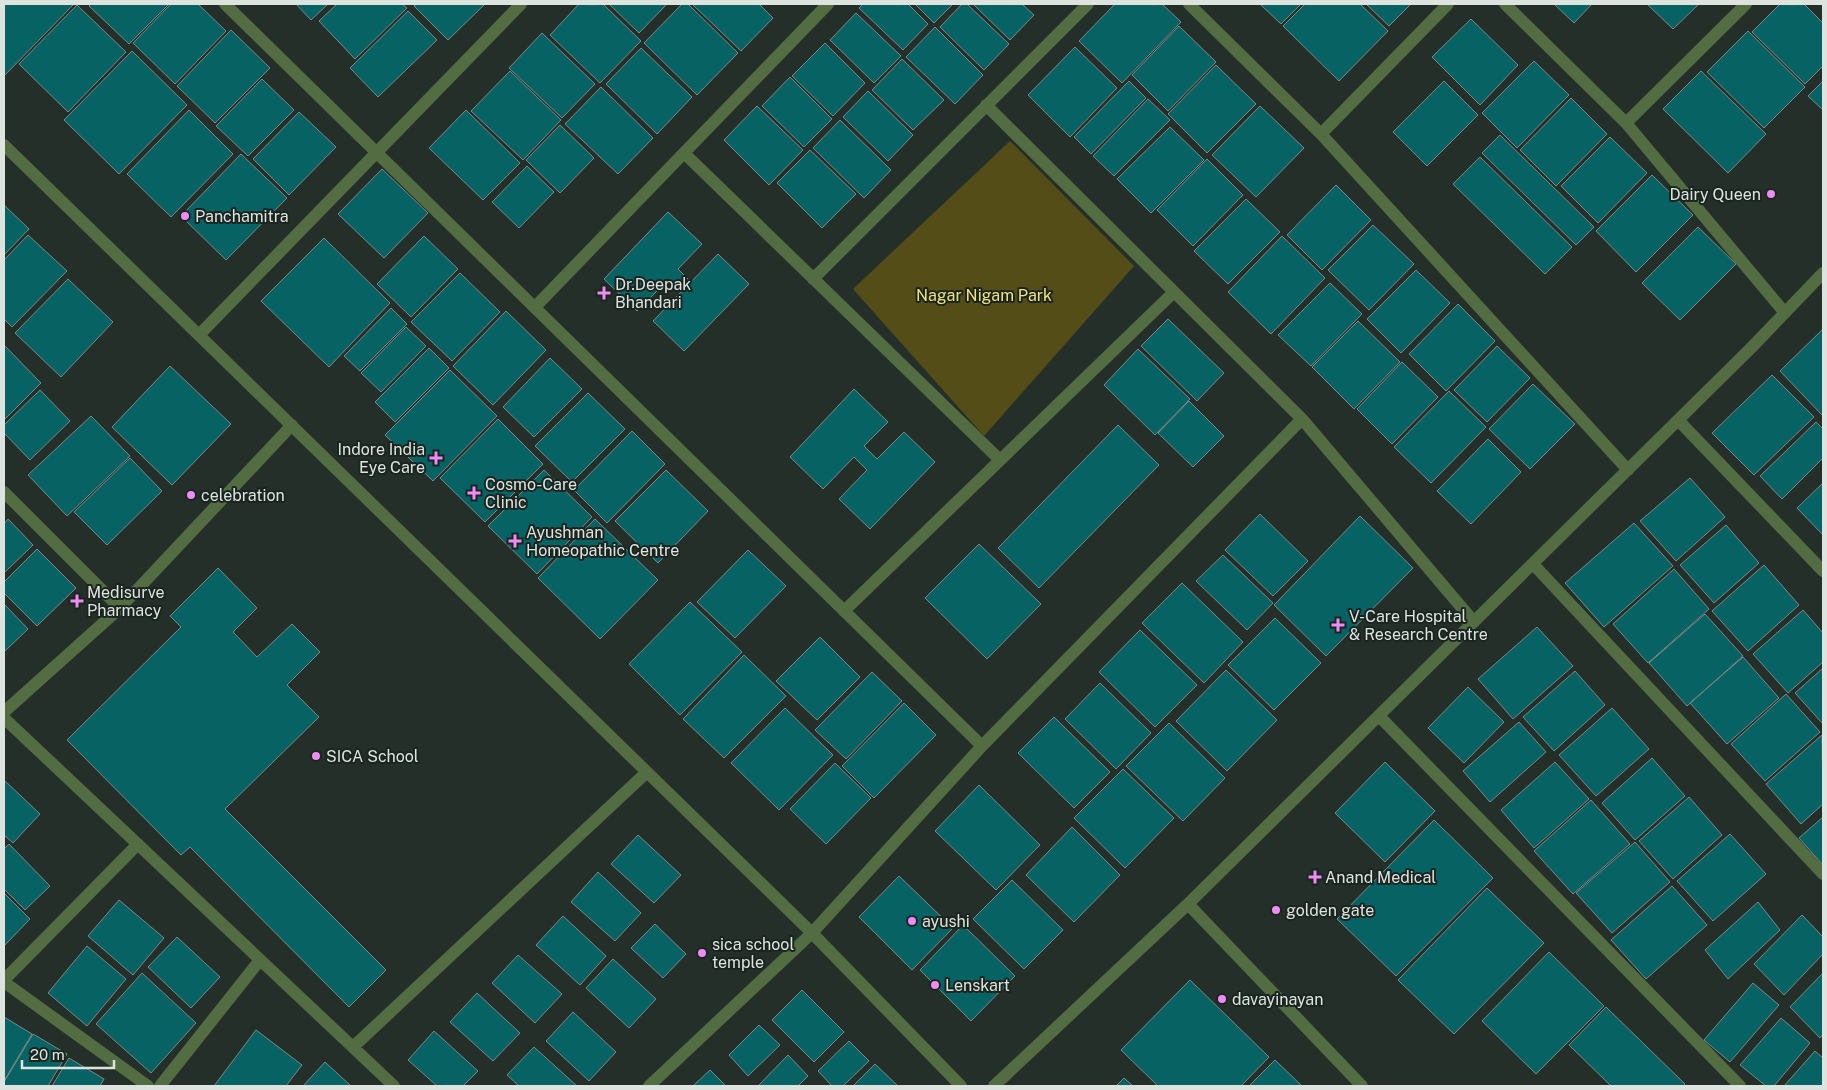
<svg xmlns="http://www.w3.org/2000/svg" width="1827" height="1090" font-family="'Public Sans',sans-serif">
  <rect width="100%" height="100%" fill="#252f2a"/>
  <path fill="#544d18" d="M1010,141L1134,266L984,436L853,289Z"/>
  <path fill="#066263" stroke="#7c8989" d="M4,4H74L5,75L4,74Z
    M91,4H169L129,44L89,6Z
    M171,4H198L226,31L175,84L133,43Z
    M296,4H328L311,20Z
    M337,4H402L407,8L355,59L319,21Z
    M417,4H485L448,40L414,6Z
    M579,4H603L641,41L600,83L550,35Z
    M609,4H667L639,33Z
    M682,4H688L738,53L697,95L644,43Z
    M692,4H759L773,18L741,51Z
    M863,4H908L928,24L903,50L859,8Z
    M915,4H953L934,23Z
    M962,4H967L1009,44L984,70L940,27Z
    M973,4H1022L1034,15L1010,40Z
    M1115,4H1162L1181,22L1122,83L1079,41Z
    M1260,4H1301L1281,24Z
    M1305,4H1360L1388,31L1339,81L1283,26Z
    M1366,4H1411L1389,26Z
    M1554,4H1592L1574,23Z
    M1647,4H1699L1673,29Z
    M1780,4H1804L1823,23V66L1805,84L1752,32Z
    M77,5L126,52L68,112L19,64Z
    M408,11L437,40L378,97L350,68Z
    M856,13L901,56L874,83L830,40Z
    M1471,19L1518,65L1480,105L1432,57Z
    M1179,26L1216,62L1168,111L1132,75Z
    M935,27L983,75L955,104L906,57Z
    M231,30L270,68L215,123L177,86Z
    M1748,31L1805,87L1764,128L1707,72Z
    M542,33L595,84L562,118L509,68Z
    M825,43L865,83L833,116L792,76Z
    M1075,47L1117,88L1070,137L1028,95Z
    M641,48L692,97L657,134L606,84Z
    M132,51L187,105L119,174L64,120Z
    M902,59L944,100L913,130L872,90Z
    M1534,61L1569,95L1517,148L1482,113Z
    M1216,65L1256,104L1207,153L1168,114Z
    M510,71L561,120L523,160L471,111Z
    M1701,71L1766,134L1728,173L1663,109Z
    M790,77L832,119L804,147L762,106Z
    M262,79L294,110L248,156L216,126Z
    M1129,81L1146,98L1091,154L1074,137Z
    M1444,81L1478,115L1427,166L1393,132Z
    M1823,81V110L1808,96Z
    M601,87L653,138L618,174L565,124Z
    M868,91L913,135L888,161L843,117Z
    M1571,98L1607,134L1556,186L1520,150Z
    M1148,99L1170,120L1114,176L1093,156Z
    M757,106L803,150L769,185L724,140Z
    M1260,106L1304,148L1256,197L1212,155Z
    M189,110L233,154L171,217L127,174Z
    M466,110L520,163L483,200L429,148Z
    M299,112L336,147L289,195L253,159Z
    M840,120L891,170L864,198L813,148Z
    M560,125L594,158L560,193L526,160Z
    M1170,127L1204,160L1151,213L1117,179Z
    M1500,135L1594,227L1576,245L1482,153Z
    M1610,137L1647,173L1598,223L1561,186Z
    M810,150L856,194L822,228L777,183Z
    M241,154L287,198L226,260L181,216Z
    M1480,157L1572,247L1545,274L1453,184Z
    M1207,159L1243,195L1193,246L1157,210Z
    M527,166L554,192L519,228L492,202Z
    M382,169L428,213L384,258L338,214Z
    M1652,175L1693,215L1636,272L1596,231Z
    M1336,185L1371,220L1322,270L1287,235Z
    M1246,199L1280,232L1228,284L1194,251Z
    M4,205L29,229L4,255Z
    M668,212L702,244L678,269L691,282L718,254L749,284L684,351L653,321L681,292L668,280L637,311L604,279Z
    M1373,225L1414,264L1369,310L1328,270Z
    M1698,227L1736,264L1680,320L1642,283Z
    M28,235L67,271L12,327L4,319V260Z
    M424,236L458,269L411,317L377,284Z
    M1282,236L1325,278L1271,334L1228,292Z
    M324,238L390,303L329,367L261,301Z
    M1416,270L1450,303L1401,353L1367,319Z
    M460,273L500,312L452,361L411,322Z
    M68,279L113,322L61,377L15,333Z
    M1330,283L1362,314L1311,366L1278,335Z
    M1458,304L1495,341L1446,391L1409,354Z
    M391,308L407,324L360,371L344,356Z
    M506,311L546,350L493,405L453,366Z
    M1168,319L1224,373L1197,401L1141,346Z
    M1358,321L1400,362L1354,409L1312,367Z
    M406,327L426,346L381,392L361,373Z
    M1823,329V416L1780,371Z
    M4,345L41,383L4,420Z
    M1497,346L1530,378L1487,422L1454,390Z
    M429,348L449,368L395,422L375,402Z
    M1138,349L1190,399L1155,435L1104,385Z
    M550,358L582,389L534,437L503,407Z
    M1402,362L1438,397L1392,444L1357,409Z
    M170,366L231,424L172,485L112,427Z
    M450,370L497,416L433,481L385,435Z
    M1772,375L1814,417L1754,475L1712,433Z
    M1533,384L1575,424L1530,469L1489,429Z
    M854,389L888,422L864,446L877,459L904,432L935,462L870,529L839,499L867,470L854,457L823,489L790,457Z
    M40,390L70,421L30,460L4,433V425Z
    M1449,391L1486,427L1431,483L1394,447Z
    M588,393L625,429L572,482L535,446Z
    M1189,401L1224,436L1193,467L1158,433Z
    M91,416L130,456L67,516L28,475Z
    M498,419L543,464L485,522L440,478Z
    M1816,422L1823,429V458L1782,499L1760,476Z
    M1118,425L1159,465L1039,588L998,548Z
    M632,431L665,464L607,523L574,490Z
    M1488,439L1521,472L1471,524L1437,491Z
    M130,458L162,491L107,545L74,512Z
    M544,470L592,517L537,574L488,526Z
    M666,470L708,511L658,563L615,521Z
    M1690,478L1725,517L1676,561L1640,521Z
    M1823,483V535L1797,508Z
    M1260,514L1308,561L1273,596L1225,550Z
    M1360,516L1413,568L1326,656L1274,605Z
    M8,519L33,545L4,573V524Z
    M595,519L658,580L600,639L538,578Z
    M1634,523L1673,566L1604,627L1565,583Z
    M1726,525L1759,563L1714,603L1680,565Z
    M979,544L1041,604L987,659L925,598Z
    M37,549L76,588L37,626L4,593V582Z
    M748,550L786,586L735,638L697,602Z
    M1223,555L1273,603L1247,630L1196,581Z
    M1764,565L1799,605L1748,651L1712,611Z
    M218,568L257,608L233,632L257,657L292,624L320,652L287,685L319,717L225,809L386,970L349,1007L190,847L181,855L67,740L181,627L170,616Z
    M1674,569L1709,609L1648,663L1613,624Z
    M1182,583L1243,642L1204,683L1142,623Z
    M690,602L742,652L680,715L629,664Z
    M4,604L28,629L4,652Z
    M1803,610L1823,633V662L1788,693L1753,654Z
    M1705,614L1743,656L1687,706L1649,663Z
    M1275,618L1321,663L1274,710L1228,665Z
    M1537,627L1573,666L1513,719L1478,679Z
    M1140,630L1197,685L1155,727L1099,672Z
    M820,637L860,677L817,720L776,681Z
    M744,655L786,696L724,758L683,719Z
    M1743,657L1779,698L1727,744L1690,703Z
    M1823,668V724L1795,693Z
    M1226,670L1277,720L1227,771L1176,721Z
    M1575,671L1605,705L1554,751L1523,717Z
    M872,672L902,701L846,759L815,730Z
    M1100,683L1151,733L1116,769L1065,719Z
    M1468,687L1504,722L1464,763L1428,728Z
    M1786,694L1820,732L1765,781L1731,744Z
    M904,703L936,735L874,798L842,766Z
    M785,708L833,755L779,810L731,763Z
    M1612,708L1649,749L1596,796L1559,755Z
    M1054,717L1110,772L1074,808L1018,753Z
    M1519,722L1546,752L1490,802L1463,771Z
    M1169,723L1225,778L1183,821L1126,766Z
    M1822,735L1823,804L1801,824L1766,784Z
    M1652,758L1685,796L1635,840L1602,803Z
    M1385,762L1435,811L1385,862L1335,813Z
    M1555,762L1589,799L1534,848L1501,810Z
    M835,763L871,798L826,844L790,809Z
    M1123,769L1174,818L1125,868L1074,818Z
    M4,780L40,814L13,843L4,835Z
    M979,785L1040,845L996,890L935,831Z
    M1689,797L1722,835L1673,879L1639,841Z
    M1591,800L1630,844L1573,894L1534,851Z
    M1823,817V865L1799,838Z
    M1434,820L1493,878L1396,976L1337,919Z
    M1072,827L1120,875L1074,922L1026,875Z
    M1730,834L1766,874L1713,921L1677,881Z
    M638,835L681,875L654,903L611,864Z
    M1635,842L1670,882L1612,933L1576,893Z
    M9,844L50,886L25,910L4,889V849Z
    M598,872L641,913L615,941L571,902Z
    M899,876L953,928L912,970L859,917Z
    M1012,880L1063,930L1024,969L973,919Z
    M1672,886L1707,925L1646,979L1611,940Z
    M1487,888L1544,943L1454,1034L1398,980Z
    M4,893L30,919L5,945L4,943Z
    M119,900L164,938L133,975L88,936Z
    M1758,902L1780,930L1728,979L1705,950Z
    M1802,915L1823,937V954L1784,995L1754,964Z
    M563,916L606,956L580,985L536,945Z
    M655,924L686,954L663,978L631,948Z
    M963,925L1015,976L971,1021L920,970Z
    M177,937L220,977L191,1008L148,967Z
    M87,946L126,979L87,1026L48,993Z
    M1549,952L1604,1006L1536,1074L1482,1021Z
    M518,955L562,994L535,1023L492,983Z
    M613,959L656,999L629,1028L586,988Z
    M142,973L196,1023L151,1073L96,1024Z
    M1823,973V1034L1820,1038L1790,1007Z
    M1190,980L1269,1057L1241,1086H1158L1121,1050Z
    M1753,983L1779,1005L1730,1062L1704,1040Z
    M802,990L844,1032L814,1062L772,1020Z
    M477,993L520,1033L493,1061L450,1022Z
    M1606,1007L1685,1084L1683,1086H1611L1569,1045Z
    M573,1012L616,1052L589,1081L546,1041Z
    M4,1017L32,1034L4,1081Z
    M1781,1018L1810,1043L1774,1086H1766L1740,1065Z
    M759,1025L780,1045L748,1076L729,1055Z
    M256,1030L302,1065L286,1086H214Z
    M434,1031L478,1071L463,1086H437L408,1060Z
    M33,1034L67,1054L48,1086H4V1082Z
    M849,1041L869,1061L843,1086H832L818,1071Z
    M534,1047L577,1086H519L507,1075Z
    M1815,1051L1823,1058V1086H1784Z
    M788,1055L808,1076L798,1086H758Z
    M69,1058L104,1079L100,1086H52Z
    M1275,1060L1302,1086H1249Z
    M325,1062L351,1086H303Z
    M875,1064L898,1086H853Z
    M710,1070L726,1086H693Z
    M1124,1078L1133,1086H1116Z"/>
  <g fill="none" stroke-linecap="round" stroke-linejoin="round">
    <path stroke="#536c42" stroke-width="12" d="M225,4L982,746
      M1189,4L1321,134L1628,470
      M1505,4L1626,123L1785,313
      M986,105L1302,419L1474,622
      M1626,123L1746,4
      M1321,134L1448,4
      M4,145L812,933L961,1086
      M684,153L1000,460
      M813,279L1088,4
      M535,307L828,4
      M199,335L521,4
      M1678,420L1823,571
      M4,492L120,608
      M1533,564L1823,874
      M844,611L1174,292
      M4,712L120,608L292,425
      M1379,716L1740,1086
      M4,718L394,1086
      M1188,904L1362,1086
      M4,980L138,844
      M4,982L148,1086
      M353,1047L647,772
      M160,1086L260,960
      M649,1086L812,933L982,746L1302,419
      M994,1086L1188,904L1752,347L1823,273"/>
  </g>
  <g fill="#ef8bf7" stroke="#1b2520" stroke-width="2">
    <circle cx="1771" cy="194" r="5"/>
    <circle cx="185" cy="216" r="5"/>
    <path d="M601.5 285.5h5v5h5v5h-5v5h-5v-5h-5v-5h5z"/>
    <path d="M433.5 450.5h5v5h5v5h-5v5h-5v-5h-5v-5h5z"/>
    <path d="M471.5 485.5h5v5h5v5h-5v5h-5v-5h-5v-5h5z"/>
    <circle cx="191" cy="495" r="5"/>
    <path d="M512.5 533.5h5v5h5v5h-5v5h-5v-5h-5v-5h5z"/>
    <path d="M74.5 593.5h5v5h5v5h-5v5h-5v-5h-5v-5h5z"/>
    <path d="M1335.5 617.5h5v5h5v5h-5v5h-5v-5h-5v-5h5z"/>
    <circle cx="316" cy="756" r="5"/>
    <path d="M1312.5 869.5h5v5h5v5h-5v5h-5v-5h-5v-5h5z"/>
    <circle cx="1276" cy="910" r="5"/>
    <circle cx="912" cy="921" r="5"/>
    <circle cx="702" cy="953" r="5"/>
    <circle cx="935" cy="985" r="5"/>
    <circle cx="1222" cy="999" r="5"/>
  </g>
  <g text-anchor="middle" stroke-width="4" stroke-linejoin="round" paint-order="stroke">
    <g font-size="16" fill="#dde4e0" stroke="#1b2520" text-anchor="start">
      <text x="1761" y="200" text-anchor="end">Dairy Queen</text>
      <text x="195" y="222">Panchamitra</text>
      <text x="615" y="290">Dr.Deepak<tspan x="615" dy="18">Bhandari</tspan></text>
      <text x="425" y="455" text-anchor="end">Indore India<tspan x="425" dy="18">Eye Care</tspan></text>
      <text x="485" y="490">Cosmo-Care<tspan x="485" dy="18">Clinic</tspan></text>
      <text x="201" y="501">celebration</text>
      <text x="526" y="538">Ayushman<tspan x="526" dy="18">Homeopathic Centre</tspan></text>
      <text x="87" y="598">Medisurve<tspan x="87" dy="18">Pharmacy</tspan></text>
      <text x="1349" y="622">V-Care Hospital<tspan x="1349" dy="18">&amp; Research Centre</tspan></text>
      <text x="326" y="762">SICA School</text>
      <text x="1325" y="883">Anand Medical</text>
      <text x="1286" y="916">golden gate</text>
      <text x="922" y="927">ayushi</text>
      <text x="712" y="950">sica school<tspan x="712" dy="18">temple</tspan></text>
      <text x="945" y="991">Lenskart</text>
      <text x="1232" y="1005">davayinayan</text>
    </g>
    <g font-size="16" fill="#f1e27d" stroke="#1b2520">
      <text x="984" y="301">Nagar Nigam Park</text>
    </g>
  </g>
  <rect width="1827" height="1090" fill="none" stroke="#dde4e0" stroke-width="10"/>
  <path d="M22 1060v8h92v-8" fill="none" stroke="#dde4e0" stroke-width="2.5"/>
  <text x="30" y="1060" font-size="15" fill="#dde4e0" stroke="#1b2520" stroke-width="4" paint-order="stroke">20 m</text>
</svg>
